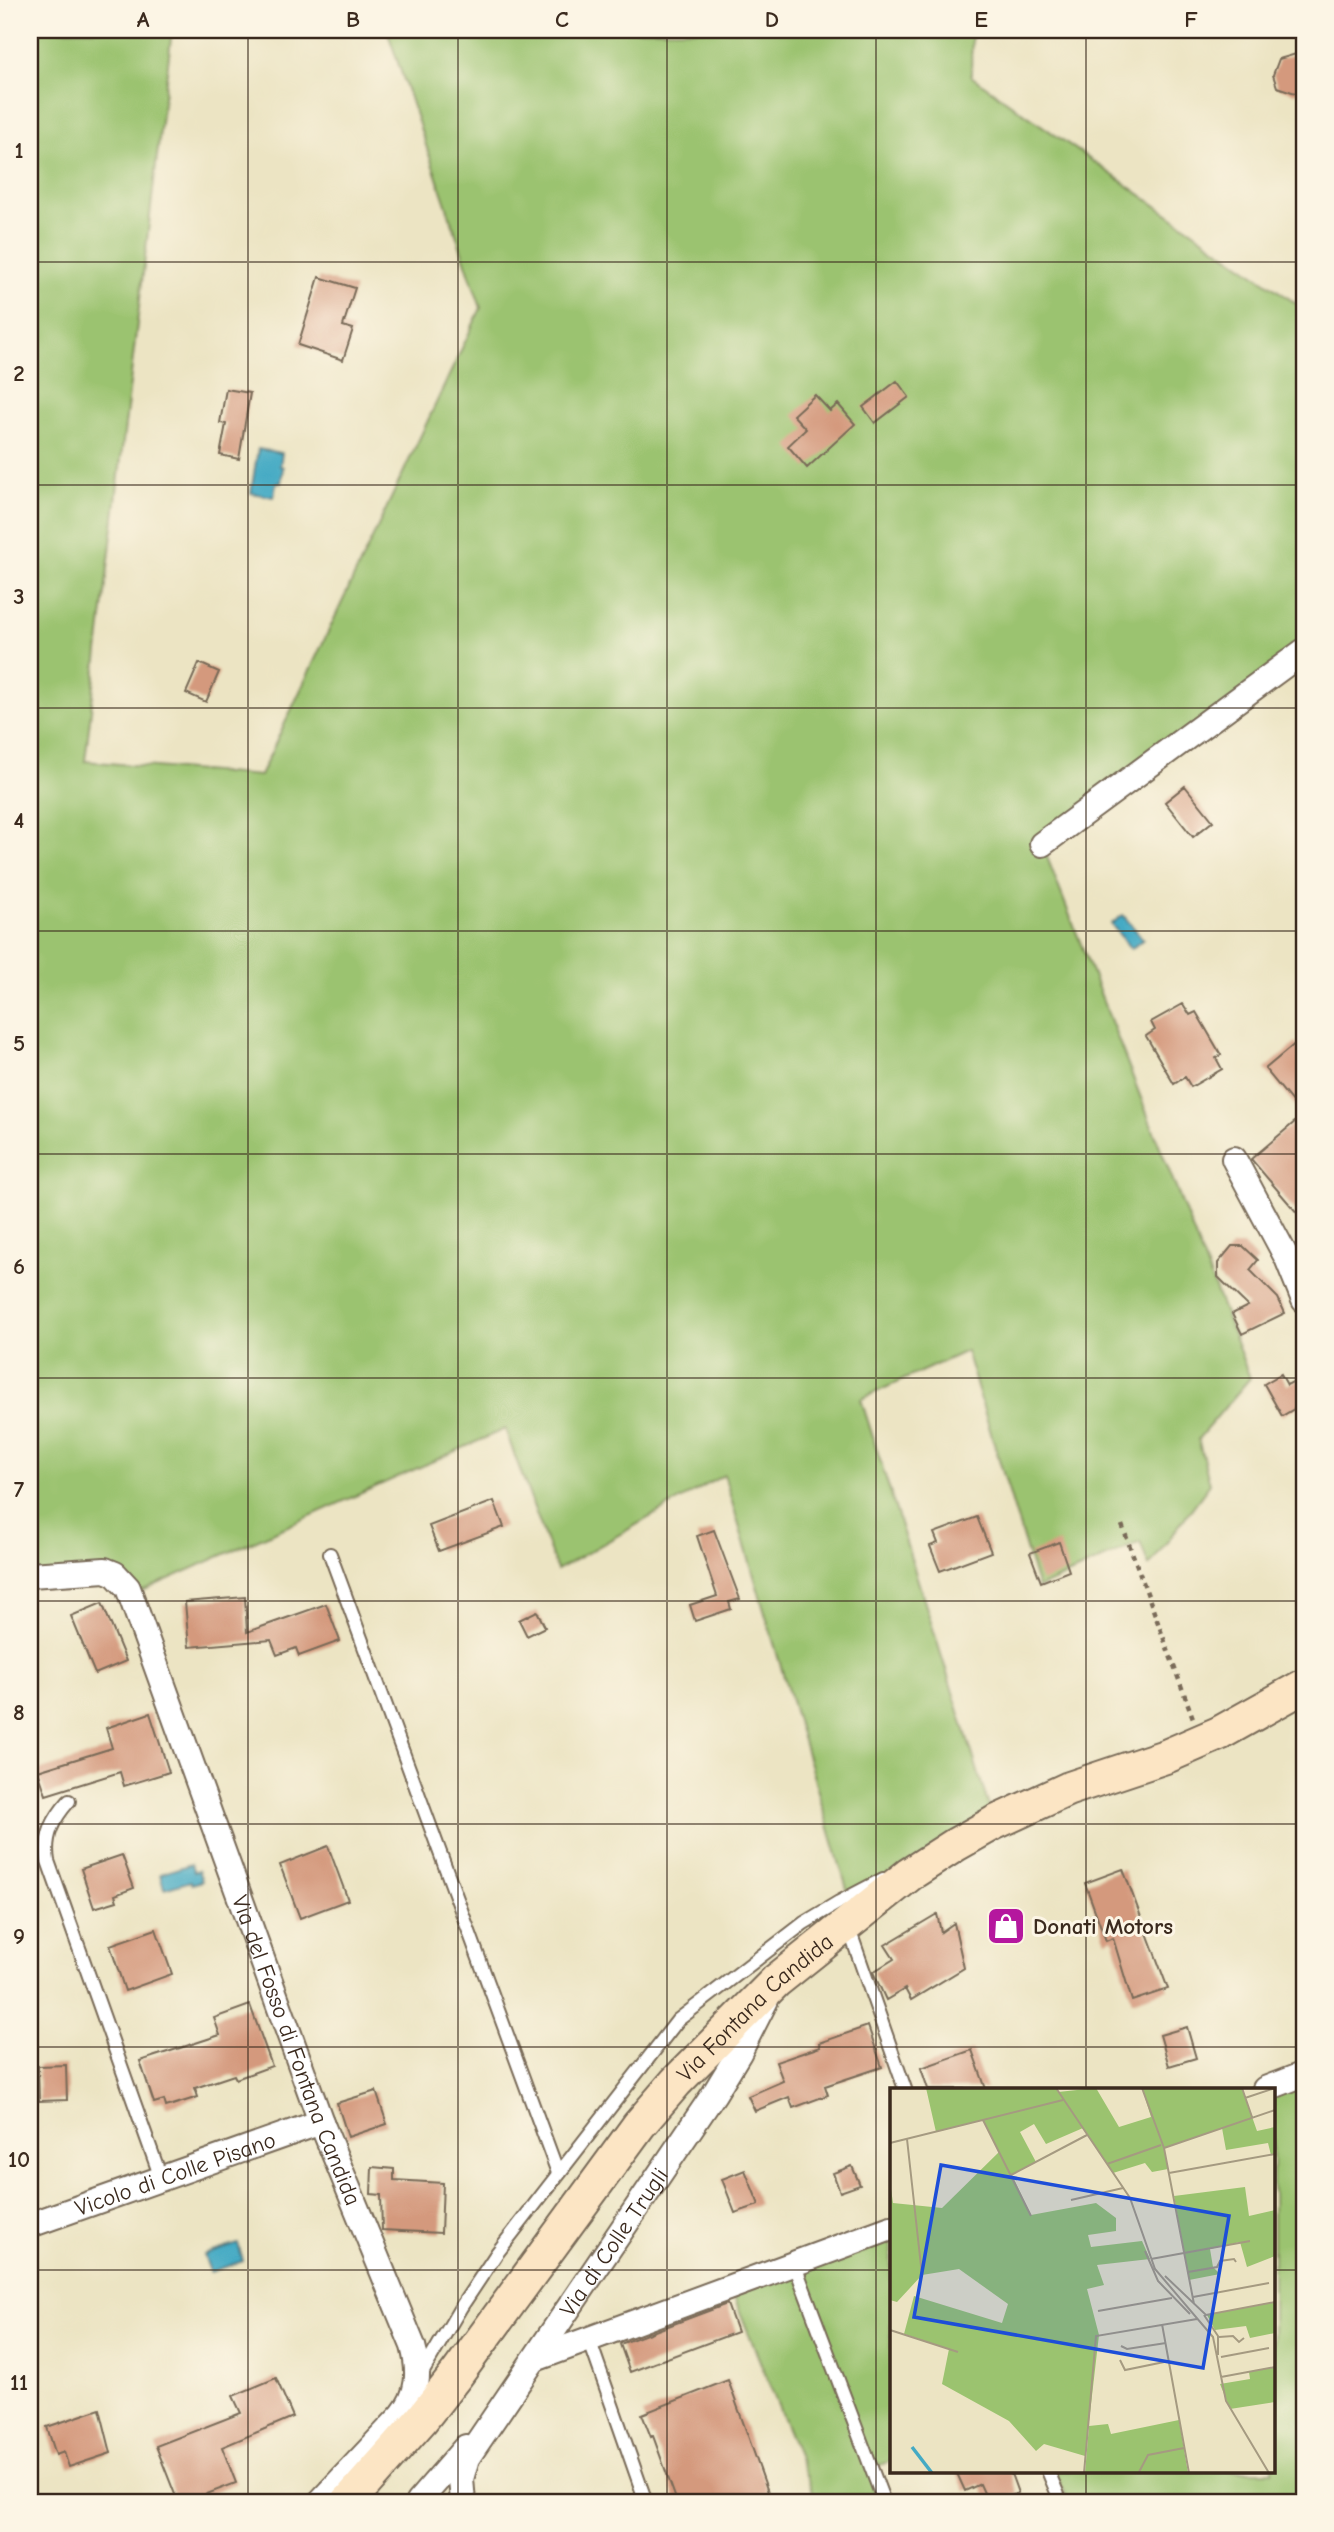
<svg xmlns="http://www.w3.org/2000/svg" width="1334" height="2532" font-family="'Comic Neue',sans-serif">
  <rect width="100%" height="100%" fill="#fcf5e5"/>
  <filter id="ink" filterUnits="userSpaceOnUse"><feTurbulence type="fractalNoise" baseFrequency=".0143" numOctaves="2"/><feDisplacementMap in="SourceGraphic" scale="14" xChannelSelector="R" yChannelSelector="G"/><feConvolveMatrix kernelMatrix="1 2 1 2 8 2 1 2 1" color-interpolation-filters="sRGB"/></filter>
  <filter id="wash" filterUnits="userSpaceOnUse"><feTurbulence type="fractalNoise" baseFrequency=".00686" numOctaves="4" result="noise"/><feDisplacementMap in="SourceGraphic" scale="28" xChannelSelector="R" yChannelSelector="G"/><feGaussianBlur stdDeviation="1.57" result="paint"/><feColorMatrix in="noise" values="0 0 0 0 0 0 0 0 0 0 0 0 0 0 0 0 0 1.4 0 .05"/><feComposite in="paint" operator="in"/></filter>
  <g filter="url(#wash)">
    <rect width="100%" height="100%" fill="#ece4c3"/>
    <path fill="#9bc36f" stroke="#6b7646" stroke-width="2" d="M30,30H172L85,761L260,776L481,308L387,30H972L971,76L1304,309V650L1042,844L1250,1378L1198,1439L1210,1484L1149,1566L1140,1542L1038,1588L966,1351L861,1399L994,1823L855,1916L724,1475L557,1570L505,1429L131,1596L119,1578L30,1575Z
      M1304,2074V2502H1068L1054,2471H1273V2089Z
      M891,2228V2461L871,2468L882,2502H817L730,2287Z"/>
    <path fill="#44aac4" stroke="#406a71" stroke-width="2" d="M258,449L282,453L280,466L283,467L281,483H276L274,497L251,493Z
      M1123,915L1143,939L1131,949L1111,924Z
      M191,1864L194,1872L198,1870L202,1881L192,1884L191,1881L164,1889L160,1874Z
      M238,2244L243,2261L210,2272L204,2255Z"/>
    <g id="blocks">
      <path fill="#d4997d" d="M1296,54L1304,58V89L1295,93L1277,87L1273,75L1279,59Z
        M319,277L355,288L343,326L353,329L343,360L298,345Z
        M897,381L909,397L875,423L863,407Z
        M226,389L250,393L239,459L220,455L226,424L220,423Z
        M815,395L830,411L838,404L855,424L807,468L788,446L806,429L793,415Z
        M199,663L219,672L206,702L186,693Z
        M1185,786L1213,821L1193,837L1165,802Z
        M1183,1004L1190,1015L1196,1012L1221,1055L1216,1058L1222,1069L1191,1087L1185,1077L1174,1084L1146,1036L1155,1030L1151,1022Z
        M1296,1043L1304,1053V1221L1251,1159L1303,1115L1265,1069Z
        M1232,1246H1243L1258,1260L1250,1270L1278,1298L1285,1313L1242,1334L1232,1314L1248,1306L1218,1277V1263Z
        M1281,1374L1287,1385L1304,1376V1403L1282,1416L1264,1384Z
        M494,1501L504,1527L439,1551L429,1526Z
        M977,1517L991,1552L940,1571L930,1546L938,1543L934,1533Z
        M714,1530L740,1599L729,1602L731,1609L695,1621L690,1605L717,1596L697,1536Z
        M1059,1542L1069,1571L1041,1582L1030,1553Z
        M245,1597L247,1632L326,1604L340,1641L299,1656L296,1648L277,1655L271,1640L189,1647L185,1602Z
        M102,1603L126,1661L95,1674L71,1616Z
        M537,1611L545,1627L527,1636L519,1620Z
        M150,1713L169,1772L124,1786L120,1772L46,1795L38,1771L112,1748L106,1728Z
        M328,1846L348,1900L300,1918L280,1865Z
        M122,1855L134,1888L115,1895L117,1901L94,1908L81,1869Z
        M1123,1869L1168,1989L1132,2001L1113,1938L1106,1941L1085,1883Z
        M937,1914L941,1932L954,1923L964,1968L911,2000L905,1989L886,2000L873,1972L894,1959L885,1945Z
        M156,1929L172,1974L125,1991L110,1945Z
        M250,2005L272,2066L236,2079L234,2075L195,2088L198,2097L166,2107L164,2100L154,2103L140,2061L220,2035L214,2018Z
        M868,2026L882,2067L825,2086L828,2095L793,2108L789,2097L755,2111L748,2096L783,2081L776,2062L820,2047L819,2043Z
        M1187,2027L1196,2058L1169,2066L1160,2035Z
        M972,2050L986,2089H928L921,2068Z
        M66,2065L67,2100L39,2101L38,2066Z
        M376,2091L387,2124L348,2137L337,2103Z
        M852,2166L860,2185L840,2192L833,2173Z
        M372,2167L394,2169V2180L443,2183L441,2233L382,2230L381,2195L371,2194Z
        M745,2170L759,2205L735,2213L722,2179Z
        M727,2304L737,2332L630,2372L620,2344Z
        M276,2378L293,2417L222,2447L236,2483L186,2502H178L156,2446L241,2413L233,2396Z
        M728,2380L768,2492L740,2502H677L653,2436L651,2437L642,2414Z
        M100,2409L111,2453L69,2467L64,2452L56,2455L47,2427Z
        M956,2471H1010L1018,2493L998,2502H988L980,2484L965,2491Z"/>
    </g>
  </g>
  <g filter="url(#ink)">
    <use href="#blocks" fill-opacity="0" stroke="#796b58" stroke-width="2"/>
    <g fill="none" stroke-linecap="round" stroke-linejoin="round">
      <defs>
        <path id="lane" d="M330,1554L558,2173
          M69,1801C53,1819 44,1836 48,1861L161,2178
          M848,1926L905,2089
          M794,2263L884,2502
          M589,2339L646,2502
          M421,2375L461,2307L497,2253L678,2020L804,1923L839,1902L883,1879
          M1048,2471L1061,2502"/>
        <g id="street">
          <path d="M1042,844L1304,651"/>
          <path d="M1234,1159L1287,1258L1304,1300"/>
          <path id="s1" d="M30,1575L105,1570L115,1574L128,1588L321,2122L413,2346C420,2372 419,2394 402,2415L320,2502"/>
          <path d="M1265,2089L1304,2074"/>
          <path id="s2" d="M30,2225L321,2122"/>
          <path d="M535,2359L891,2228"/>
          <path d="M418,2502L466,2447"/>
          <path id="s3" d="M463,2502L461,2479L467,2458L714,2094L739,2053L766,2000"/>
        </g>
        <g id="secondary">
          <path id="s4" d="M348,2502L421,2420L457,2374L639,2125L676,2082L776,1981L910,1874L955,1845L994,1823L1068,1789L1167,1756L1220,1733L1304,1686"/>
        </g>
      </defs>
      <use href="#lane" stroke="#796b58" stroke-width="16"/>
      <use href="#street" stroke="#796b58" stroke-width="28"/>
      <use href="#secondary" stroke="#796b58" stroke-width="37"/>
      <path stroke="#796b58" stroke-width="4.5" stroke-dasharray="5 5" stroke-linecap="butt" d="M1122,1525L1193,1718"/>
      <use href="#lane" stroke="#fff" stroke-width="12"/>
      <use href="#street" stroke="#fff" stroke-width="24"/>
      <use href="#secondary" stroke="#fce5c4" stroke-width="33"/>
    </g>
  </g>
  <path fill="none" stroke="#3b2a1e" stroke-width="2" stroke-opacity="0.55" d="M248,30V2502M458,30V2502M667,30V2502M876,30V2502M1086,30V2089M30,262H1304M30,485H1304M30,708H1304M30,931H1304M30,1154H1304M30,1378H1304M30,1601H1304M30,1824H1304M30,2047H1304M30,2270H891M1273,2270H1304M1086,2471V2502"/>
  <defs>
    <symbol id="shop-square" viewBox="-11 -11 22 22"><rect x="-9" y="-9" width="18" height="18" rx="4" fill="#b5179e" stroke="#fcf5e5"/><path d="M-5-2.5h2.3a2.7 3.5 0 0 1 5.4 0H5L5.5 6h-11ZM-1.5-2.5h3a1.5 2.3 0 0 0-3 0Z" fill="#fff"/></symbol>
  </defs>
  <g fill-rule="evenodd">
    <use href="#shop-square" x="984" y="1904" width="44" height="44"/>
  </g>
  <g text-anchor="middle" stroke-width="6" stroke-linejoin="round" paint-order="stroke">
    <g font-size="23" font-weight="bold" fill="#3b2a1e" stroke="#fcf5e5" text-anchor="start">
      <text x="1033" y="1934">Donati Motors</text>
    </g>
    <g font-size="23" fill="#3b2a1e" stroke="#fcf5e5">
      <text dy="8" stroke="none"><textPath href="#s4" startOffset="642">Via Fontana Candida</textPath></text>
      <text dy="8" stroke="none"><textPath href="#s1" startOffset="597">Via del Fosso di Fontana Candida</textPath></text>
      <text dy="8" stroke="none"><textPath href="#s2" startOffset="154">Vicolo di Colle Pisano</textPath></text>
      <text dy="8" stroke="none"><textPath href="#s3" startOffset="306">Via di Colle Trugli</textPath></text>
    </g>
  </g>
  <g transform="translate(890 2088)">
    <rect width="385" height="385" fill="#ece4c3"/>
    <path d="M36,0H166L168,4L206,0L229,39L261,29L252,0H352L367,43L385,39V66L381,67L378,55L336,62L332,40L274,60L278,81L262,84L255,75L223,85L193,40L156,56L144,36L130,44L146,74L122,87L141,127L206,115L226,130V143L198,147L201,159L252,153L260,171L207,177L214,197L197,201L209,247L195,368L154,356L146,363L119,333L52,296L59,261L14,246L24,208L112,235L118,216L69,181L32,187L7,214L0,212V94L3,115L52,120L109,64L93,32L46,44ZM355,99L359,128L385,122V168L357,179L350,154L320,161L323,179L330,186L299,192L284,108ZM385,214V245L360,250L356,238L325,242L317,227ZM385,279V314L340,321L330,296L360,291L359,284ZM289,332L298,385H195L199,338L218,336L221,346Z" fill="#9bc36f"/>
    <path fill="none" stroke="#44aac4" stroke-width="3.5" d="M22,359L42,385"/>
    <path fill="none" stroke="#a59a81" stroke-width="2" d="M166,0L240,110L265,181L323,249L336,313L379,385M252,0L274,60L304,216M352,0L362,29M355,10L385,0M93,32L141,128M17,51L32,187M0,55L173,12M274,60L385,22M217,76L271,57M279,85L385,66M121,87L197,47M181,112L233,100M255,163L268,193L300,226M261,171L360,153M298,184L327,179L330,173L344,171L346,174M275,188L316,227L385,214M303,209L379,195M208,223L282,210M314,227L328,248V267M272,236L299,385M0,242L68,264M329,249L343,248L349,254L354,250M231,258L237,261L276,255M331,269L379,260M230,272L235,282L279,273M331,289L385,279M249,384L258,367L294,360M194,385L206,248L307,231"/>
    <path fill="#1d4ed8" fill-opacity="0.15" stroke="#1d4ed8" stroke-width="3.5" d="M51,77L339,128L313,280L24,229Z"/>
    <rect width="385" height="385" fill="none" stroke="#3b2a1e" stroke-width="3.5"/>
  </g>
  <rect width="1334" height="2532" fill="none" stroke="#fcf5e5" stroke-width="77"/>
  <rect x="38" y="38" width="1258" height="2456" fill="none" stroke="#3b2a1e" stroke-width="2.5"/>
  <g font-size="23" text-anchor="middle" font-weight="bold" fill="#3b2a1e">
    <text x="143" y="27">A</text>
    <text x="353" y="27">B</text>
    <text x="562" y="27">C</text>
    <text x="772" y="27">D</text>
    <text x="981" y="27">E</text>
    <text x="1191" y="27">F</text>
    <text x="19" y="158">1</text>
    <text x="19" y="381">2</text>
    <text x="19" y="604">3</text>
    <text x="19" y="828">4</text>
    <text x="19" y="1051">5</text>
    <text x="19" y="1274">6</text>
    <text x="19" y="1497">7</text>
    <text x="19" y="1720">8</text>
    <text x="19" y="1944">9</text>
    <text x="19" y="2167">10</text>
    <text x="19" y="2390">11</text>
  </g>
</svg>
